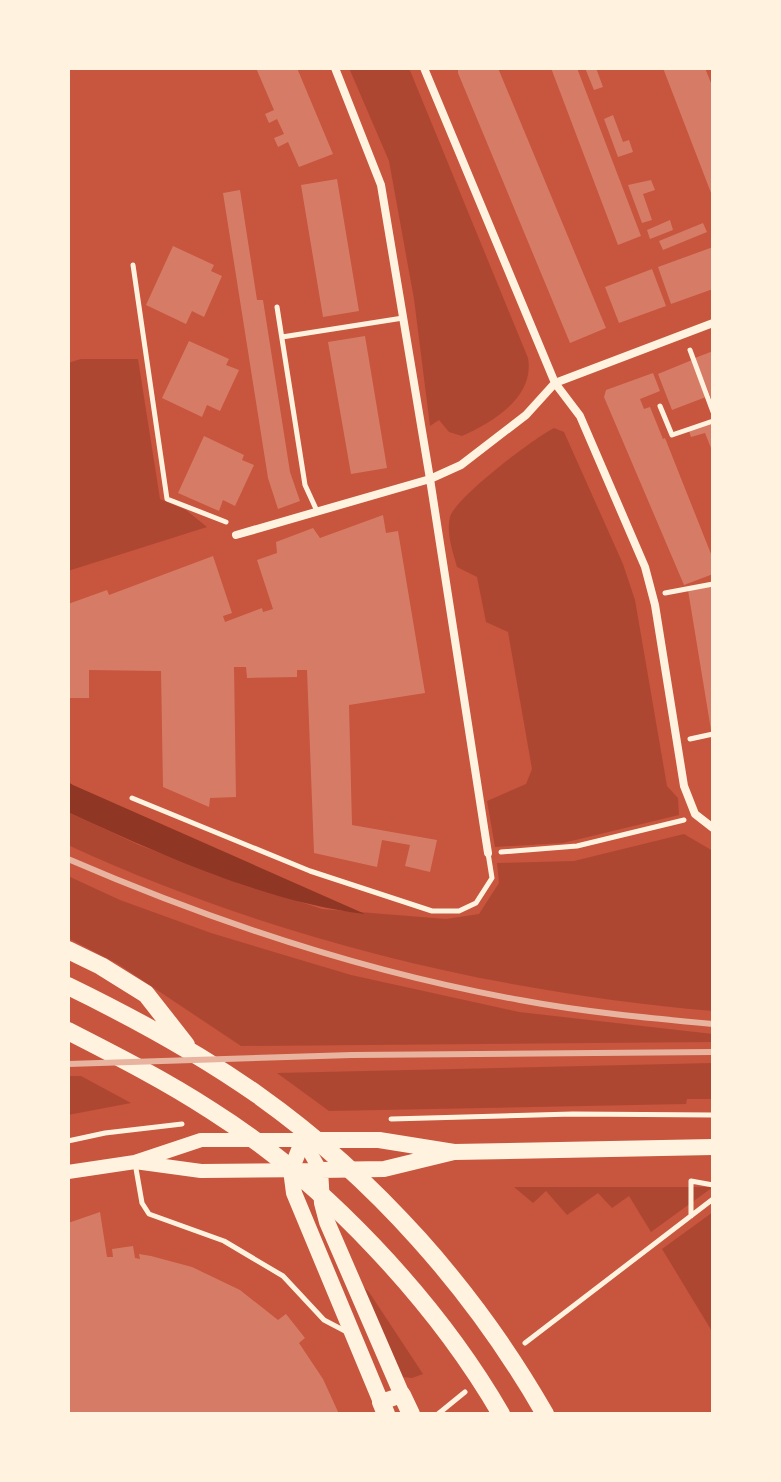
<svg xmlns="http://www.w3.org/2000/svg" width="781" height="1482" font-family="'Open Sans',sans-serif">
  <rect width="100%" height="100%" fill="#c8553d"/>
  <path fill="#ae4732" d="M349,68H409L528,358C535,397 493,422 462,436L449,432L439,420L430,426L414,299L389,161Z
    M81,359H138L160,499L186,510L207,527L68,571V363Z
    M554,428L564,432L623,564L635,600L667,786L678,798L679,815L563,843L495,847L487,801L526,784L532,769L508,632L486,622L477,577L457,567C453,552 446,533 450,517C455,498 534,438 554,428Z
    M68,812L139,845L210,872L322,909L446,919L479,914L499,883L497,863L574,861L684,834L713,851V1011C491,992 270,938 68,845Z
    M68,876L120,900L211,933L351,975L519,1012L713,1034V1042L241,1046L118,964L68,938Z
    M713,1063L711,1099H687L686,1104L329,1111L277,1073Z
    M68,1076H81L131,1103L68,1115Z
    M514,1187H713L651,1232L629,1196L612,1208L598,1193L567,1215L546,1191L533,1203Z
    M713,1212V1333L662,1249Z
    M359,1283L369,1292L423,1374L412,1378L402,1377Z"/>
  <path fill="#8f3625" d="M68,782L73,785L365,914C265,902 159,854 68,812Z"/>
  <path fill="#d67c66" d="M256,68H297L333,154L299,167L288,142L278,147L274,138L284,134L277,119L269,123L265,114L274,110Z
    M458,68H498L606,328L570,343L458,73Z
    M551,68H577L641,236L618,245Z
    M585,68H596L603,87L594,90Z
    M663,68H705L713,88V198Z
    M613,115L623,142L629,140L633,152L618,157L604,119Z
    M337,179L359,311L323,317L301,185Z
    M651,180L655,190L643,194L652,220L642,223L628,185Z
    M240,190L257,300H263L290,472L300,501L278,509L268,478L223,193Z
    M670,220L673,230L650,239L647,230Z
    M703,223L707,232L663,250L659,241Z
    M173,246L214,265L211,271L222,276L204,317L192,311L186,324L146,305Z
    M713,247V289L671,304L658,267Z
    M652,269L666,306L619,323L605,287Z
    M365,336L387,468L351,474L328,342Z
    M189,341L229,359L226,365L239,370L220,411L207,405L202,417L162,398Z
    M713,351V403L695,358Z
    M692,360L706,397L672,410L658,374Z
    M653,373L660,391L640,399L644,409L650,407L663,439L665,438L713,559V574L684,585L604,397L606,390Z
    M711,423L713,428V453L705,433L691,437L689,431Z
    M204,436L244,455L242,460L254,465L235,506L223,500L219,511L178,493Z
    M383,515L386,533L398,531L425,693L349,705L352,825L437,840L430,872L405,866L410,845L382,840L377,867L314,853L307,670H297V677L247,678L246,667H234L236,797L210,798L209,807L163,787L161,671L89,670V698H68V604L107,590L109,595L213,556L232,613L223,616L225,622L262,608L263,612L273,609L257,560L277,553L276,542L313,528L320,538Z
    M713,586V729L711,730L688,590Z
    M100,1212L107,1257H113L112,1249L133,1246L135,1258L140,1259L139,1254L151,1256L192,1267L240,1290L278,1320L286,1314L305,1338L299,1343L323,1379L339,1414H68V1223Z"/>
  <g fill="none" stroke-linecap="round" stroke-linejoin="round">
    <path stroke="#fff3e0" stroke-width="5" d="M133,265L167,499L226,522
      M690,350L713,412
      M660,406L672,435L713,421
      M665,593L713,584
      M690,739L713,734
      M501,852L577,846L684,820
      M391,1119L573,1114L713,1115
      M68,1141L105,1133L182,1124
      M691,1216V1181L713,1185
      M525,1343L713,1199
      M438,1414L465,1392"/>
    <path stroke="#fff3e0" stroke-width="5" d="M277,307L305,485L317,511
      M282,337L403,318
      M132,798L310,871L432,911H459L476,903L492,878L488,853
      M135,1163L142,1203L149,1214L224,1241L283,1276L324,1320L345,1331"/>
    <path stroke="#fff3e0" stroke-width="8" d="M335,68L381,185L430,479L488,853
      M424,68L555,383L580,416L645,567L655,605L684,786L695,814L713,828
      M236,535L430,479L461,465L526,415L555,383L713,323"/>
    <path stroke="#fff3e0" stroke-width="14" d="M68,1172L135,1162L201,1140H303L320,1170L201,1171L135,1162"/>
    <path stroke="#fff3e0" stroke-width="16" d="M454,1152L384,1169L320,1170L322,1203L327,1222L402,1395L381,1402L294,1193L291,1170L303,1140H379L454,1152L713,1147"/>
    <path stroke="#fff3e0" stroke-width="18" d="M68,950L101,966L146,994L186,1045
      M68,986C134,1018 198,1053 258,1095C375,1178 474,1290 545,1414
      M68,1031C117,1056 166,1081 212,1111C323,1181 435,1300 501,1414
      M402,1395L411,1414
      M381,1402L386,1414"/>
    <path stroke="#e9b49f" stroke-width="6" d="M68,859C214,922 363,972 520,1000C584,1012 648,1018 713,1024
      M68,1064L352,1055L713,1052"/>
  </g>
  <rect width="781" height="1482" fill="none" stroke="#fff3e0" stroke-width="140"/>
</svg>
